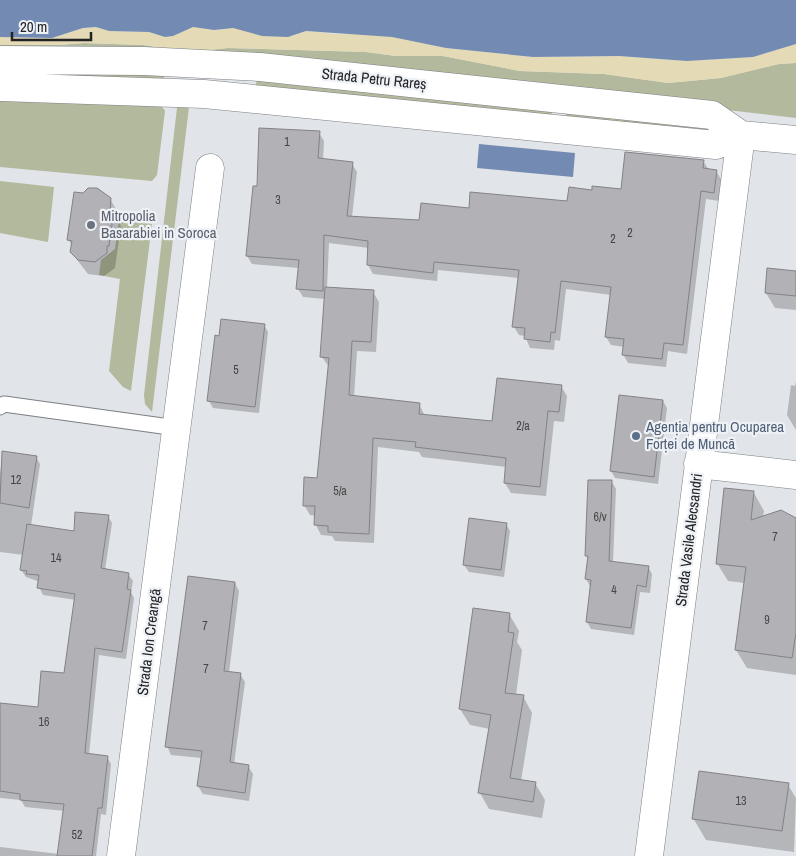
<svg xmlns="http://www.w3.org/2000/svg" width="796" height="856" font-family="'Archivo Narrow',sans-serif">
  <rect width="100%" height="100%" fill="#e1e4e8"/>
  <path fill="#b3b99c" d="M84,43L143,45L189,52L228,48L366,52L396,56H443L520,71L604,74L668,83L721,78L779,64L796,63V118L571,92L0,50V45H59Z
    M66,67L164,69V81L66,80Z
    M257,72L553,103L551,119L256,87Z
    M0,95L157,99L165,111L157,175L152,181L0,167Z
    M178,99H190L152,412L145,404L144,395Z
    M567,105L707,119L706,136L565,120Z
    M0,181L54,187L48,242L0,233Z
    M119,220L152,224L131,391L123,387L109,371L120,279L99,275L101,260L115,249Z"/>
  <path fill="#e4dab5" d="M96,27L109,31L149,32L165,37L173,36L193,27L214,30L233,28L293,36L306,31L337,34H364L392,37L446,48L533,57L619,56L687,61L753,57L796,44V63L779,64L721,78L668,83L604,74L520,71L443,56H396L366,52L228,48L189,52L160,51L153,46L143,45L84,43L59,45H0V37L52,38L84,28Z"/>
  <path fill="#738bb2" d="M0,0H796V44L753,57L687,61L619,56L533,57L446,48L392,37L306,31L288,37L262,36L233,28L214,30L193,27L173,36L165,37L149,32L109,31L96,27L83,28L52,38L0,37Z
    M479,144L575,153L573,177L477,168Z"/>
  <path fill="#0003" d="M319,133L324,141L323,160L352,164L357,172L352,217L420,222L470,210L568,203L593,191L622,190L703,161L709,170L716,171L721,179L719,201L706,199L687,354L668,351L666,367L628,363L623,354L624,347L611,345L606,337L611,295L566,289L560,341L555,340L554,350L530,348L525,336L519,335L514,327L519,278L438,270L437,281L373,274L368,265L369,248L329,243L327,289L373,292L379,302L376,352L357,351L354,397L419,404L425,416L493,423L561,386L567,396L564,422L554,421L546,496L511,493L505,483L507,467L422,457L419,452L378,447L374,543L335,541L332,536L321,535L316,525V516L310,515L304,505L318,479L329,367L322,357L325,299L303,297L298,289L299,268L252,264L247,256L258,188Z
    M83,195L110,199L119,214L118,220L121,226L115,268L104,276L88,274L71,252L72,246L69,240Z
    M796,272V310L775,308L766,293Z
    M264,325L268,332L259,413L213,408L209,401Z
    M796,381V430L787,415L791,385L795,386Z
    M620,396L663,401L667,408L658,484L615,478L611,471Z
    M3,452L36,457L40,464L31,526L75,533L108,516L112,523L105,570L128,574L133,581L131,592L134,598L126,659L99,655L89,755L107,757L111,764L106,815L101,814L96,856H0V847L59,854L65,811L25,807L21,800L0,798V704L39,708L65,674L76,600L43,595L39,587L40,582L26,577L21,570L24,555L0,552V473Z
    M612,482L616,489L613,562L648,567L652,574L650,593L640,592L634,635L591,629L587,622L590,586L586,579L588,560L586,555Z
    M754,493L764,511L763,518L796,517V675L747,668L736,650L745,583L728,581L717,563Z
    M506,524L510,531L504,577L469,572L464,565Z
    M235,583L239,591L229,673L240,674L245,682L234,764L248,766L253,774L249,801L203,794L198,786L202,758L171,755L167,746Z
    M509,614L519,631L517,642L522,650L516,695L523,696L532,713L521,781L535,783L545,800L542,818L489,809L480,793L490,729L470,725L460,709Z
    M788,785L796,798L794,852L706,840L693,818Z"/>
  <path fill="#b2b1b5" stroke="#838286" d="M259,128L320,131L318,158L353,162L347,216L419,220L421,203L469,208L470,192L567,201L569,187L592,190V186L621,189L625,152L704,160L703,168L717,170L714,193L701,191L683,345L664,343L662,359L622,355L624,339L605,337L611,287L561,281L555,333L551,332L550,342L524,339L525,328L512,327L519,270L434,262L433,273L367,265L368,241L324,235L323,291L296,289L299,260L246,256L253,186H257Z
    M88,188H97L111,198L110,209L114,210L109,246H107V253L95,262L78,260L70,252L72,241L67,240L74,192L83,193Z
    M767,268L796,271V296L765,293Z
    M325,287L374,290L371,342L352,341L349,395L420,403L419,414L492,421L497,378L562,385L559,412L548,411L540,487L504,483L506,458L415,447L416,442L373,438L369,534L328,532V526L314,525L315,506H303L304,477L317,478L329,358L320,357Z
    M221,319L265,324L255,407L207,401L215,335L219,336Z
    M619,395L663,400L654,477L610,471Z
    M2,451L37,456L29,508L0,503Z
    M588,480H612L609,561L649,566L646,587L637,585L631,628L586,622L591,580L585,579L588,556H585Z
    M724,488L754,491L751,520L781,510L796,518V633L792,658L735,650L746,567L716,564Z
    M75,512L109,515L101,568L129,573L127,589L131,590L122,652L95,648L85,753L108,756L102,808H98L92,856H57L64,804L20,800V794L0,791V703L38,707L41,671L64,673L75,594L37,588L39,575L26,574L27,571L20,570L27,524L74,531Z
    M469,518L507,523L501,570L463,565Z
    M188,576L235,582L224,671L241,673L230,762L249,765L245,793L197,786L202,751L165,747Z
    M473,608L510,613L508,632L514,633L505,693L524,695L510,778L536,782L533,802L478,793L491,715L459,709Z
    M699,771L789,783L782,831L692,819Z"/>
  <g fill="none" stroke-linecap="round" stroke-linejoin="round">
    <defs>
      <path id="lane" d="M0,407L4,404L177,428"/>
      <path id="street" d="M0,60L144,61L260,67L712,115L741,135
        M0,87L204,94L716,145L741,135L796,140
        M698,464L796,475
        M121,856L210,168
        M649,856L741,135"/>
    </defs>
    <use href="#lane" stroke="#7c7f83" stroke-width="17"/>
    <use href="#street" stroke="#7c7f83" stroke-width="29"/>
    <use href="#lane" stroke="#fff" stroke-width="15"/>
    <use href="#street" stroke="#fff" stroke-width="28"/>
  </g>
  <circle fill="#6b7280" stroke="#eef1f6" stroke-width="2" cx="91" cy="225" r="5"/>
  <circle fill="#5c6f8a" stroke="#eef1f6" stroke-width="2" cx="636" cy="436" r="5"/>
  <g text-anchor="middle" stroke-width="4.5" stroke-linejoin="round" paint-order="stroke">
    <g font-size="12" fill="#464648">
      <text x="287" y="146">1</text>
      <text x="278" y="204">3</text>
      <text x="630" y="237">2</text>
      <text x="613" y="243">2</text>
      <text x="236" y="374">5</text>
      <text x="523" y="430">2/a</text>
      <text x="16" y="484">12</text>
      <text x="340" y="495">5/a</text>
      <text x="600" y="521">6/v</text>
      <text x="775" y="541">7</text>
      <text x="56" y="562">14</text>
      <text x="614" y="594">4</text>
      <text x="767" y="624">9</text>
      <text x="205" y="630">7</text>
      <text x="206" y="673">7</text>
      <text x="44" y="726">16</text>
      <text x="741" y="805">13</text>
      <text x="77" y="839">52</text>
    </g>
    <g font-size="15" fill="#222324" stroke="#eef1f6">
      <text transform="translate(374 79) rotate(6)" y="5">Strada Petru Rareș</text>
      <text transform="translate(689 540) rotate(-83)" y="5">Strada Vasile Alecsandri</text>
      <text transform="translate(149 642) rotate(-83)" y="5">Strada Ion Creangă</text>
    </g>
    <g font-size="15" fill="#5b616d" stroke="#eef1f6" text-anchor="start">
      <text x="101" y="221">Mitropolia<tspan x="101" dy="17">Basarabiei in Soroca</tspan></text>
    </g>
    <g font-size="15" fill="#4e5e75" stroke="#eef1f6" text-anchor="start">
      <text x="646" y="432">Agenția pentru Ocuparea<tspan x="646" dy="17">Forței de Muncă</tspan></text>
    </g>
  </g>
  <path d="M12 32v8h79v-8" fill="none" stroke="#222324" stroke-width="2.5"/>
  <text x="20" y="32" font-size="15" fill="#222324" stroke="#eef1f6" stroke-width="4" paint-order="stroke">20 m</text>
</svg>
